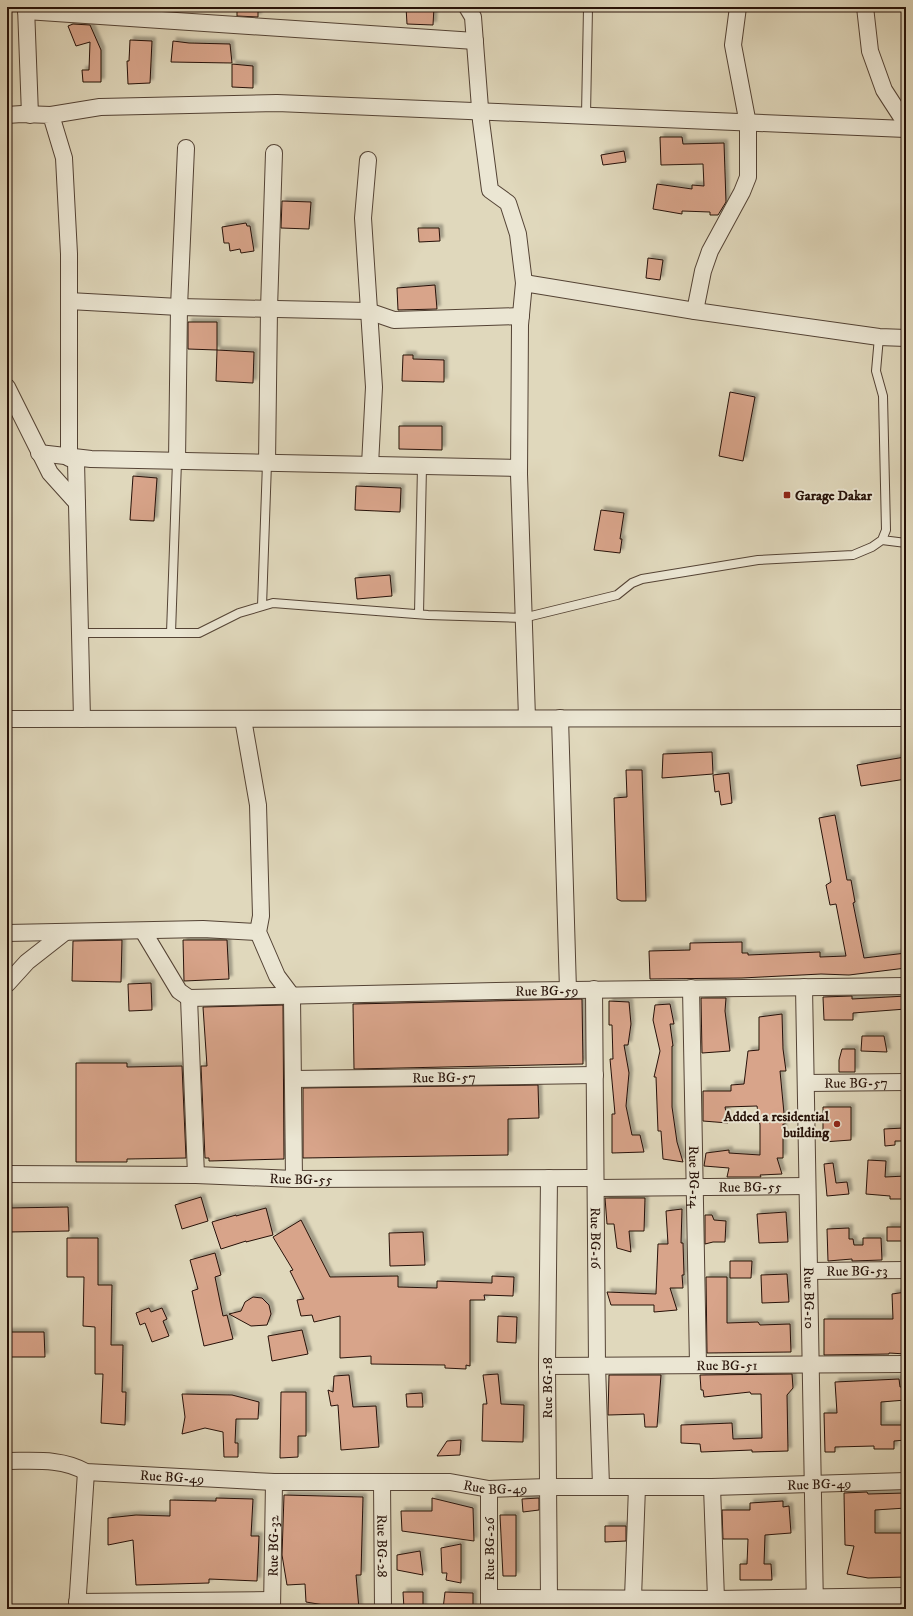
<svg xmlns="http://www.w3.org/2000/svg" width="913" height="1616" font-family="'IM FELL DW Pica',serif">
  <defs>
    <filter id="shadow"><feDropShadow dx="3.5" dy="-3.5" stdDeviation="1" flood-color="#0004"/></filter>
  </defs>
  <rect width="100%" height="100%" fill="#e0d8bc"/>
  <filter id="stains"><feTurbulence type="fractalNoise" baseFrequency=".005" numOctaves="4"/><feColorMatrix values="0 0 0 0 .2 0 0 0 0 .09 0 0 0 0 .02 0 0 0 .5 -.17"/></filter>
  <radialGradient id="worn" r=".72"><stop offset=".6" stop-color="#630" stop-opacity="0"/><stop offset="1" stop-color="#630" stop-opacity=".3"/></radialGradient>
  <path fill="#d8a48a" stroke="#261108" filter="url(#shadow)" d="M237,7H258V17L237,16Z
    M406,7H434L433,25L407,24Z
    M73,24L90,25L101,50V82H83L82,70H89L90,42L76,46L68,26Z
    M130,40L152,41L150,83L128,84L127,61H129Z
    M173,41L189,43L230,44L232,63L171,62Z
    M232,64L253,66V88L232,87Z
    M660,137H682L683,144L724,143L726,202L718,215H710V212L682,211V214L653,209L657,184L692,189V185L704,186L703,164L661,165Z
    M624,151L626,162L603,165L601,155Z
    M282,201L311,202L309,229L281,228Z
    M246,223L247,226H250L254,251L241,253L240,249L230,251L229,243H224L222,227Z
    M418,228H439L440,241L419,242Z
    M648,258L663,260L660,280L646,278Z
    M435,285L437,309L398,310L397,288Z
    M188,322H217V350L188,349Z
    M217,350L254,352L253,383L216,381Z
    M403,355H413V359L444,360V382L402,381Z
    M730,392L755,397L743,461L719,456Z
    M399,426H442V450L399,449Z
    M133,476L157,478L154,521L130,520Z
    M356,486L401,488L400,512L355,510Z
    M601,510L624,513L620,539H622L620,553L594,550Z
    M390,575L392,596L357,599L355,578Z
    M712,752L713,774L662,778L663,754Z
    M905,757L906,779L861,786L857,765Z
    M626,770H642L646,901H621L617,899L614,798L627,797Z
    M729,773L732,803L721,805L719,791L715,792L713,775Z
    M835,815L847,880H851L855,902L853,903L864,958L906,953V968L849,975L821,974L742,978L650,979L649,951L690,950V943L742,942V953H748V955L820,952V957L846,956L836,904L830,905L826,885L831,882L819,818Z
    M122,940L121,982L72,981L73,941Z
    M183,940H227L229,979L184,981Z
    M151,983L152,1010L129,1011L128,984Z
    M852,996V999L906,996V1009L853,1013V1020H824L823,997Z
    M726,998L725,1011L730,1051L702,1053L701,998Z
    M582,999L583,1064L354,1069L353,1004Z
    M609,1001L629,1002L631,1024L628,1045H624L629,1073L626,1106L632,1135H640L644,1152L612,1153V1114H615L610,1059H613L612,1025H609Z
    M670,1004L674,1024H670L673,1046H672V1107L677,1142L683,1162L663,1159L661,1131H658L656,1077H654L660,1051L653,1020L655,1005Z
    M283,1005L284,1159L209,1161V1158H205L201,1066H207L203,1007Z
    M782,1014L783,1049L786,1071H780L785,1124H783V1158H777L782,1174L760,1175L761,1177H727L729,1168L704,1166L706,1153L729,1150V1153L760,1155V1125L757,1106L725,1107L728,1123L703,1121V1091H731V1085L744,1084L748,1051L759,1050V1017Z
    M862,1036H884L887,1052L861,1051Z
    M842,1049H855V1072H839V1060Z
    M76,1063H127V1067L182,1066L186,1158L127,1159V1162H76Z
    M538,1085L539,1118L508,1119V1155L303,1158V1088Z
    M823,1107H851V1140L823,1142Z
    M904,1128L905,1141H895V1145L885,1146L884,1129Z
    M868,1160L886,1161L885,1177L906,1176V1199H890V1196L866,1194Z
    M833,1163L836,1183L847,1182L849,1194L827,1196L824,1164Z
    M201,1197L208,1221L182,1229L175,1205Z
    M605,1198H645L644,1231H629L631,1252L617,1248L614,1224H607Z
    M68,1207L69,1231L7,1232V1208Z
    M266,1208L273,1235L246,1242V1241L221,1249L212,1222L236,1215V1216Z
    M682,1209L681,1243H683L684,1275H682L683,1288H670L677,1310L654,1312V1305H611L607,1292L656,1294L658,1244H668L666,1211Z
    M786,1212L788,1242L759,1243L757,1214Z
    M705,1215H712L714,1220L726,1221L725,1242H713L705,1244Z
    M301,1220L330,1277L398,1276V1287L437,1288V1281L492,1283V1276L514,1277L513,1296L484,1295L485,1300H470V1366L466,1365V1369L445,1368V1365L371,1364V1356L340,1358V1316L314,1322L312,1315L301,1316L297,1300L304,1299L290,1271L293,1270L273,1237Z
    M887,1227H906V1241H887Z
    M849,1228V1239H853L854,1245H863V1238H881L882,1260L852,1261V1259L828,1261L827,1229Z
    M423,1232L425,1265L390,1266L389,1233Z
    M67,1238H98V1285H112L111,1345H123L122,1392H126L125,1425L101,1423L103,1374H95V1327L83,1326L84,1277H67Z
    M215,1253L221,1275L215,1277L223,1316L227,1315L233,1339L204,1346L192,1291L198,1289L190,1260Z
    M730,1261H752L751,1278H730Z
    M787,1274L789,1302L762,1303L761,1275Z
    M706,1277H727V1323L758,1322L760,1325L790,1324L791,1352L707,1353Z
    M906,1292V1354L889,1353V1354L824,1355V1319H893L892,1294Z
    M253,1297L262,1298L269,1305L271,1314L267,1325L251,1326L229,1314L241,1311L245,1302Z
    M149,1308L151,1312L162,1308L167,1319L163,1321L169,1336L152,1342L145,1323L140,1325L136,1313Z
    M498,1316L517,1317L516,1343L497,1342Z
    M302,1330L308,1354L272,1361L268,1336Z
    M7,1332H44L45,1357H7Z
    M498,1374L501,1404L524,1405L523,1442L482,1441L483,1404H487L483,1375Z
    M792,1374L793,1388L787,1395L788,1451L752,1452V1450L701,1452L700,1444L681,1443V1425L732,1423L733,1439L762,1438L761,1394H751L750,1392L704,1397L703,1390H701L700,1375Z
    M349,1375L353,1407L376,1406L379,1447L341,1450L338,1405L331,1406L328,1390L333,1392L334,1376Z
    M609,1375H661L657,1427H645L644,1414L608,1415Z
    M899,1379L900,1387H906V1400L881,1402V1425H906V1440L894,1441V1449H874V1446L835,1447V1452H825L824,1413H837L835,1382Z
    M281,1392H306V1436H298V1457L280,1458Z
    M422,1393L423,1407H407L406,1394Z
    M182,1394L232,1395L259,1402L258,1419H236L235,1443H238V1457H224L223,1432L205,1428L182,1434L185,1417Z
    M461,1440L460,1455L437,1456L447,1441Z
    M867,1492L868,1494L906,1493V1508L875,1510V1533H904L906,1577L868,1578L847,1574L854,1546L845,1545L844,1493Z
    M284,1495L363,1497L361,1575H356L359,1609H330V1606L306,1602L305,1584L287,1585L282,1555Z
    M216,1498L253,1499L251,1536H259L257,1581L209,1579V1583L136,1585L133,1540L108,1545V1518L136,1515L170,1516V1500L216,1501Z
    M432,1498L473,1508L474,1541L402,1531L401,1511H432Z
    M539,1498V1510L523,1512L522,1499Z
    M783,1501V1507L789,1506L791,1533L765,1535L764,1564H771L772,1580H740V1564H747L748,1539H723L722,1510H750V1503Z
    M500,1515H516V1576H503Z
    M605,1526H626V1541L605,1542Z
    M461,1544V1583L446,1580L447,1573H442L441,1548Z
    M420,1551L423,1575L397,1570V1555Z
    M403,1592H423V1609H404Z
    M445,1592L473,1593V1609H443Z"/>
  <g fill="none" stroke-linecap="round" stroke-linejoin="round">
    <defs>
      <path id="lane" d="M586,115L588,8
        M882,540L906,543
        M262,606L267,463
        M419,614L422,466
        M79,633H199L239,613L273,603L428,615L523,618L617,595L632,583L642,579L758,560L853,555L872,547L882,540L886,530L883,396L876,371L879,337
        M171,633L177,461"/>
      <g id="street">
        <path d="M26,7L30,115"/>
        <path d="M467,7L473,17L481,121L490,190L508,203L518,234L524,283L520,325L519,474L527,718"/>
        <path d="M865,7L870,51L884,90L906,124"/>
        <path d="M26,11L475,41"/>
        <path d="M7,115L22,114L51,115L64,158L69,254V458L76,461L82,719"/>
        <path d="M51,115L100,107L277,103L906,129"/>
        <path d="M368,160L363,218L374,387L370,465"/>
        <path d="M524,283L695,311L879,337L906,338"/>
        <path d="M69,301L179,307L368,311L394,320L521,316"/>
        <path d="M695,311L703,271L710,251L742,192L748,177V124L733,45L738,7"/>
        <path d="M7,387L50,473L77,503"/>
        <path d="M39,453L91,459L519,468"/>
        <path d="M177,461L179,307L186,148"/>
        <path d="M267,463L269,309L274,153"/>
        <path d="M560,718L568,990"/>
        <path d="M7,719L906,718"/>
        <path d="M243,719L258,805L261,916L258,932L277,976L292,996L294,1179"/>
        <path d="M143,931L179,991L189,998"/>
        <path d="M7,933L203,929L258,932"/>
        <path d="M7,984L27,962L64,933"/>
        <path id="s1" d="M804,987L815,1609"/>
        <path id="s2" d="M691,988L698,1365"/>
        <path id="s3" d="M594,989L597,1365L601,1486"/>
        <path id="s4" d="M189,998L496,991L906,986"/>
        <path d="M189,998L196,1175"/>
        <path id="s5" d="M293,1079L595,1075"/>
        <path id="s6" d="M806,1083L906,1082"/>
        <path id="s7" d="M7,1174L196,1175L294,1179L595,1178"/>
        <path id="s8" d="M596,1188L807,1186"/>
        <path id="s9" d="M809,1271L906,1270"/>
        <path id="s10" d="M547,1366L906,1364"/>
        <path id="s11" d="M7,1461C34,1461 62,1458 86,1472L274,1482H450L489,1489L548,1487H712L906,1481"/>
        <path id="s12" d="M382,1482L383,1609"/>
        <path d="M712,1487L716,1599"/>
        <path d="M489,1489V1609"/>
        <path d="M489,1598L716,1599L906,1596"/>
        <path d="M549,1598L547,1366L549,1178"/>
        <path d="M633,1598L637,1487"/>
        <path d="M77,1602L271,1600"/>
        <path d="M77,1609L86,1472"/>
        <path id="s13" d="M272,1609L274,1482"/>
      </g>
    </defs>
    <use href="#lane" stroke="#544335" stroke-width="10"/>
    <use href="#street" stroke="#544335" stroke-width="18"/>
    <use href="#lane" stroke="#ebe6d3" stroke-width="8"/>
    <use href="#street" stroke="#ebe6d3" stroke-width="16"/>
  </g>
  <g fill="#8f2418" stroke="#ebe6d3" stroke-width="1.5">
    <rect x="783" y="491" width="8" height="8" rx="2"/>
    <circle cx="837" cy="1124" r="4"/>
  </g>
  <g text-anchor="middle" stroke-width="4" stroke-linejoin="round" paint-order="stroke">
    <g font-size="14" font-weight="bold" fill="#261108" stroke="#ebe6d3" text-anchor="start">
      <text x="795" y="500">Garage Dakar</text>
      <text x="829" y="1121" text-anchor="end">Added a residential<tspan x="829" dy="16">building</tspan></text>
    </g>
    <g font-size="14" fill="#261108" stroke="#ebe6d3">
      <text dy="5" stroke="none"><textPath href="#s4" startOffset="358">Rue BG-59</textPath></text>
      <text dy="5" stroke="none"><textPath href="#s5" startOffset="151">Rue BG-57</textPath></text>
      <text dy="5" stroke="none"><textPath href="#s6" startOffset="50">Rue BG-57</textPath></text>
      <text dy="5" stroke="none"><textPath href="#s2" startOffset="189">Rue BG-14</textPath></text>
      <text dy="5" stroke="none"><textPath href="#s7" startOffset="294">Rue BG-55</textPath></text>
      <text dy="5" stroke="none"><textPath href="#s8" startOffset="154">Rue BG-55</textPath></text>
      <text dy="5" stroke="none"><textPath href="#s3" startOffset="249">Rue BG-16</textPath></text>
      <text dy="5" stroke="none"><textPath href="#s9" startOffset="48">Rue BG-53</textPath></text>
      <text dy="5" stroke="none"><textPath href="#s1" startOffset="311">Rue BG-10</textPath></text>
      <text dy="5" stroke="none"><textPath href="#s10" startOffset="180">Rue BG-51</textPath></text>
      <text transform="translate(547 1388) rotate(-90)" y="5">Rue BG-18</text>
      <text dy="5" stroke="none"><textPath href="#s11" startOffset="167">Rue BG-49</textPath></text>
      <text dy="5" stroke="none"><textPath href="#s11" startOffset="815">Rue BG-49</textPath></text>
      <text dy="5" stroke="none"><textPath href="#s11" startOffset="491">Rue BG-49</textPath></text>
      <text dy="5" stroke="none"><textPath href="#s13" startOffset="63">Rue BG-32</textPath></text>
      <text dy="5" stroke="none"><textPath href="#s12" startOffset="64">Rue BG-28</textPath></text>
      <text transform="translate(489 1549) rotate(-90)" y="5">Rue BG-26</text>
    </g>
  </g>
  <rect width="913" height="1616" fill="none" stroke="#e0d8bc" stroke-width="24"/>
  <rect x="8" y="8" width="897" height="1600" fill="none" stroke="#261108" stroke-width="2"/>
  <rect x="12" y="12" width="889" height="1592" fill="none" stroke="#261108"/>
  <rect width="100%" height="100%" filter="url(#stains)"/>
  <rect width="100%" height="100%" fill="url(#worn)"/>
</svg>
